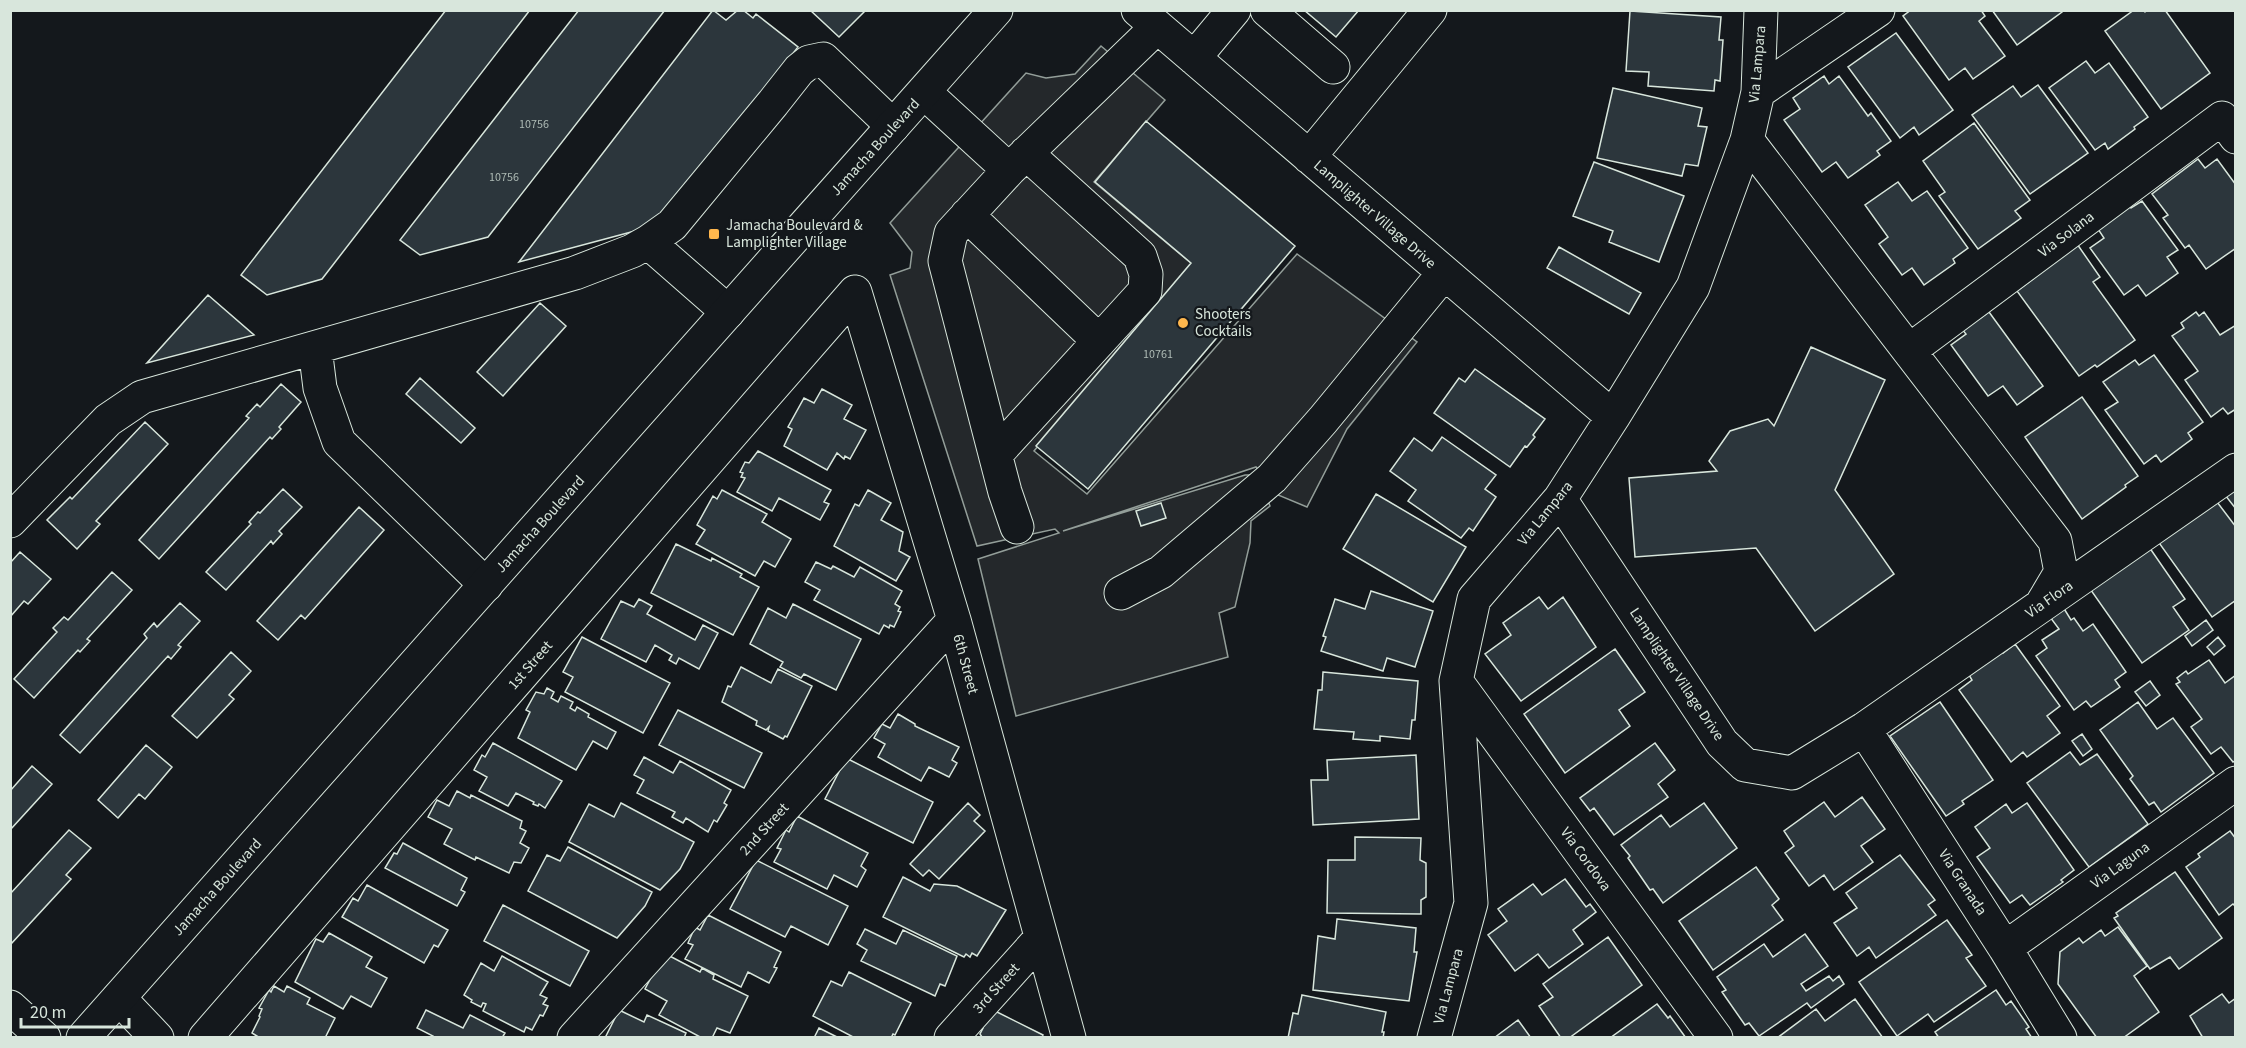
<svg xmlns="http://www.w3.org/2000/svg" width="2246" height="1048" font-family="'Source Sans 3',sans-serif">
  <rect width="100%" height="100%" fill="#14181c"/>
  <path fill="#24282b" stroke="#939e99" stroke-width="1.5" d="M1101,46L1165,100L1094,182L1192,264L1034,451L1087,494L1297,254L1417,342L1347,429L1307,507L1278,495L1256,467L1063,531L1245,475H1258L1270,506L1251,521L1250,543L1235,607L1219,613L1228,657L1016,716L978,559L1059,533L1055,529L977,546L890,275L910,268L912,252L890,223L1026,73L1046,78L1075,74Z"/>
  <path fill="#2c363c" stroke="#d8e6dc" stroke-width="1.5" d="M446,10H530L322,279L267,295L241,275Z
    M579,10H665L488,237L420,255L400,240Z
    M713,10L726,20L738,10H743L753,18L756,14L798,47L661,224L519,262Z
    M810,10H866L839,37Z
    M1304,10H1359L1336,37Z
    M1911,10H1981L1985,16L1979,21L2005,56L1973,79L1965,68L1949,80L1903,16Z
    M1992,10H2061L2062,12L2017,45Z
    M2134,10H2144L2145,12L2148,10H2165L2210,73L2161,109L2105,31Z
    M1630,11L1721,17L1719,40H1723L1720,81L1715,80L1714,91L1648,86L1649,72L1626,71Z
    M1896,33L1953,110L1919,135L1914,127L1900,138L1848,67Z
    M2086,61L2095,73L2109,63L2148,117L2134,127L2135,129L2108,149L2105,143L2095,150L2049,88Z
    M1824,76L1829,84L1839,76L1868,116L1871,113L1891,141L1877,151L1880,155L1848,178L1836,162L1822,172L1784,120L1800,109L1793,98Z
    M2038,85L2088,153L2030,194L1972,115L2013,86L2021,97Z
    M1613,88L1702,108L1698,126L1707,127L1698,166L1685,164L1682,176L1597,158Z
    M1146,121L1295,246L1088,489L1036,446L1191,263L1095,182Z
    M1974,123L2030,200L2015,211L2021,218L1978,249L1939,196L1945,192L1923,161Z
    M2198,159L2205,168L2217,159L2236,185V248L2206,269L2189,245L2185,248L2163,218L2168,215L2152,194Z
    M1594,162L1684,196L1659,262L1609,242L1613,231L1573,216Z
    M1898,182L1912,201L1927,191L1968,248L1953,259L1955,263L1924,285L1912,268L1902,275L1879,244L1888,237L1865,205Z
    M2142,201L2178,250L2167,257L2178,273L2146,296L2138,285L2124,295L2090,248L2104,238L2098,229L2130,206L2131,208Z
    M2075,241L2100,277L2093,282L2135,340L2097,367L2095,365L2079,376L2017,291L2033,279Z
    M1559,247L1641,293L1629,314L1547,268Z
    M208,295L254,335L147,363Z
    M540,303L566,326L503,396L477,372Z
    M1989,312L2043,386L2017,405L2003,386L1988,396L1951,345L1966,334L1961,328L1977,317L1979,319Z
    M2196,312L2199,316L2204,312L2220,335L2236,325V409L2228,414L2223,408L2211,417L2185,380L2198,371L2172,336L2184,328L2181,323Z
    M1811,347L1885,380L1835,490L1894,574L1815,631L1756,548L1635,557L1629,478L1717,471L1709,461L1730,431L1768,419L1774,426Z
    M2154,355L2203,422L2188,433L2192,439L2161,462L2156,455L2144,464L2105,410L2118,402L2103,382L2135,360L2139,365Z
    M1475,369L1545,419L1533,435L1535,437L1527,447L1525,446L1510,467L1434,413L1459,378L1465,382Z
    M420,378L475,428L461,443L406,394Z
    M281,384L301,402L279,427L281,429L272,439L270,437L159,559L139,540L249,418L246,416L257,404L260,407Z
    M822,389L852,405L844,419L866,430L850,459L845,456L844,459L837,453L827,470L784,446L792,429L788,427L804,398L814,403Z
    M2082,397L2138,476L2125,485L2126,487L2082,519L2025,437Z
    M145,422L168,444L96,521L100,524L77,549L47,520L70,497L72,499Z
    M1442,437L1496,475L1485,489L1496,497L1473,531L1469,528L1461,538L1408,501L1416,490L1390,471L1414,438L1432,451Z
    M758,451L831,490L824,502L829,504L820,520L779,498L772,511L737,492L745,478L741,477L743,473L740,472L745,462L749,463Z
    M2236,487V509L2225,495Z
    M283,489L302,507L279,531L282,534L273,544L271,541L226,590L206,572L251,524L249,522L258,512L260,513Z
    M722,490L767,514L762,522L791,539L775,567L764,561L755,576L696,544L705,530L697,525L713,496L717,499Z
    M868,490L891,503L881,520L903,532L899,551L910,557L896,581L834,546L855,504L859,506Z
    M1376,494L1466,547L1433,602L1343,549Z
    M2214,498L2236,527V600L2212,617L2157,540Z
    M1161,503L1166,518L1141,526L1136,511Z
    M359,507L384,530L305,619L301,615L278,640L257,621Z
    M676,544L711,561L712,558L742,574L740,577L759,587L733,635L651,593Z
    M2147,544L2185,599L2173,607L2189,630L2142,663L2088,586Z
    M20,552L51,579L28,604L24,601L10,617V563Z
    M816,562L831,569L833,566L854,577L860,567L902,591L895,604L900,607L898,611L901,612L894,627L890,625L889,628L884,625L879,634L814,600L820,590L805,582Z
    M112,572L132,590L87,639L90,641L80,652L78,650L34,698L14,679L57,632L53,628L64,617L68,620Z
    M1371,591L1433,611L1415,667L1387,658L1383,671L1321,651L1326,637L1323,636L1335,599L1365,609Z
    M1539,597L1548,609L1563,597L1596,647L1521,701L1485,654L1511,635L1503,623Z
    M639,599L652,606L647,614L695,640L703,625L718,633L699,669L679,658L676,664L669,660L672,655L655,645L646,662L601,639L621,601L634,607Z
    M180,603L200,621L178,645L181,647L171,659L168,656L80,753L60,735L147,638L144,634L154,623L157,627Z
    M793,604L861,639L836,690L804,674L801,678L780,667L783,662L750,644L768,608L786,618Z
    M2063,607L2071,620L2074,618L2083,631L2093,624L2126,672L2115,680L2120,687L2091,707L2086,701L2074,710L2036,656L2047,648L2042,640L2059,629L2050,617Z
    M2206,620L2213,630L2192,646L2185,636Z
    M582,637L670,683L643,733L565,692L573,677L563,672Z
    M2218,637L2225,646L2214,655L2207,647Z
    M2015,644L2060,706L2047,716L2060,733L2027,757L2023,752L2011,762L1959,690L1972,680L1969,675L2002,651L2003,653Z
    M1615,649L1645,692L1619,710L1630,726L1565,773L1524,714Z
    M231,652L251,671L229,695L234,699L197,738L172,716Z
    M2209,660L2225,683L2236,675V760L2233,762L2221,747L2211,754L2191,727L2202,719L2176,684L2180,682L2177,678L2186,671L2188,674Z
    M741,667L771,683L778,669L812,686L787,737L785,736L783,739L768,731L769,727L766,730L756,725L757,721L722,702L728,686L731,687Z
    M1323,672L1418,681L1415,720H1412L1410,739L1380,736V741L1353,739L1354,732L1314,729L1318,690H1322Z
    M2150,681L2160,695L2146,706L2135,692Z
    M547,688L554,692L551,698L558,702L561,696L573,702L570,708L575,711L577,707L589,714L588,717L616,732L607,749L593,741L576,770L518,738L530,712L526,710L536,692L544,694Z
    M1940,702L1993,780L1962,801L1964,804L1946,816L1890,736Z
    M2138,702L2157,729L2173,718L2214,773L2161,812L2154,802L2149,805L2130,779L2133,776L2100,730Z
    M678,710L762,753L744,788L659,745Z
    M898,714L915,724V726L959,747L952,760L957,763L949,777L929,767L921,781L878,757L885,744L874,738L882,724L890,728Z
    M2082,734L2092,749L2083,756L2072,741Z
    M493,743L562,781L545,808L539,804L538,806L533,804L534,802L516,793L508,806L479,791L487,777L474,770L482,755L485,757Z
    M1655,743L1675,770L1658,784L1668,797L1614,835L1594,808L1590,811L1580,798Z
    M146,745L172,767L145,799L139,794L118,818L98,800Z
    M2070,752L2080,765L2097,754L2148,824L2089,867L2027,783Z
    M1416,755L1419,819L1313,825L1311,780H1328L1327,760Z
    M644,757L673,773L680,761L731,790L724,803L727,805L717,822L714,820L708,832L686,818L683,823L672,817L675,812L637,793L644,780L634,775Z
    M846,758L933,802L913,843L825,799Z
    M32,766L52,784L10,830V791Z
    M457,791L470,798L471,795L522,821L520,828L526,831L520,843L529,848L521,863L514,862L509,873L476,857L475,860L444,844L452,829L428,817L437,800L449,806Z
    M1862,797L1885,829L1861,846L1873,862L1834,890L1824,875L1809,886L1785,853L1794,846L1784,831L1824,802L1835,817Z
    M621,803L694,842L680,869L660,890L569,842L589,804L614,817Z
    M968,803L980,815L974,821L985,831L939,879L929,870L923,876L910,864Z
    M1704,803L1737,848L1663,903L1653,889L1650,890L1628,858L1630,856L1621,845L1661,815L1670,827Z
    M2027,803L2074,870L2061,880L2063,882L2030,905L2022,895L2010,903L1977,857L1990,848L1975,827L2006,804L2012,813Z
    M797,816L868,853L861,866L866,870L857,887L834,875L827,889L774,862L781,849L777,848L786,830L789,832Z
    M69,830L91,848L66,875L71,879L10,945V894Z
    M2230,831L2236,839V907L2233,904L2219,915L2186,867L2200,857L2198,854Z
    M1355,837L1421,838L1420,860L1426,863V897L1421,900V914L1327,913L1328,860H1355Z
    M403,843L467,878L461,890L465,892L457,906L385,868L394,853L397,854Z
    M568,847L652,892L645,906L617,938L528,891L547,855L560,861Z
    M1900,855L1935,900L1928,905L1936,915L1876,958L1869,947L1857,956L1834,923L1857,908L1846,893Z
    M756,860L848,906L828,945L791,926L785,937L730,909Z
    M1756,867L1779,899L1772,905L1783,920L1713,970L1679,921Z
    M2175,872L2222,938L2179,969L2170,957L2150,969L2114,918L2118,916L2116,913Z
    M903,877L930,891L934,884L957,886L1006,910L977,956L972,953L970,957L966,954L964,957L883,917Z
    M1565,879L1586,907L1590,904L1596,912L1573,930L1583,944L1549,968L1538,954L1515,971L1488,935L1507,921L1498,909L1533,884L1542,895Z
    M367,885L448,930L438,947L434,945L424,963L342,917L353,898L358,901Z
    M503,905L589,951L570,986L484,941Z
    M708,915L781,952L774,967L777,968L769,983L748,972L741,987L685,959L693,945L688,943L695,927L700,930Z
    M1337,919L1416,928L1414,952H1417L1409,1001L1313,990L1318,936L1335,939Z
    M1947,920L1972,955L1966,958L1986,986L1934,1022L1928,1014L1897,1036L1859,982Z
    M2118,927L2147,966L2134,976L2159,1012L2123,1038H2097L2058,984L2060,952L2079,938L2083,943L2101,930L2105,936Z
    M865,929L896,944L903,930L957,956L945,986L940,984L935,996L861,961L867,950L857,944Z
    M329,933L372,957L366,967L387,978L371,1007L351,996L343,1009L295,982L316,939L323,942Z
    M1805,934L1828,966L1801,984L1806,991L1829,976L1833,981L1839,976L1844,984L1811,1008L1807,1003L1759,1036L1749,1023L1745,1025L1722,992L1726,990L1717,977L1764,944L1773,957Z
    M1608,937L1642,985L1569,1038H1561L1539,1006L1553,997L1543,984Z
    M664,953L700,972L702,968L714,975L713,979L748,996L730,1033L717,1028L712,1038H702L659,1015L667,1001L645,989Z
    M502,956L548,982L540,995L547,998L543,1004L548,1006L543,1016L540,1015L532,1030L526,1027L524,1032L483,1011L486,1004L483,1003L481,1007L471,1002L472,1000L464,995L481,963L494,971Z
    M849,972L911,1003L895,1035L893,1034L891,1038H855L813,1016L831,981L842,986Z
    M274,986L284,992L287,986L310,998L307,1004L335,1018L325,1038H260L252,1033L260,1017L259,1016L262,1009L259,1008L269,990L271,992Z
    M1996,990L2006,1005L2011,1001L2029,1027L2026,1029L2032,1038H1939L1935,1032Z
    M2222,994L2229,1003L2236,998V1038H2203L2190,1016Z
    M1302,995L1386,1012L1382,1032H1384L1383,1038H1288L1293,1013L1298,1014Z
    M1855,999L1883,1038H1777L1816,1009L1825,1021Z
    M1657,1004L1668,1018L1670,1016L1686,1038H1610Z
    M426,1010L463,1028L470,1015L505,1033L502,1038H432L433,1036L417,1028Z
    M619,1010L644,1022L647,1015L686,1033L684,1038H605Z
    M993,1010L1043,1035L1042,1038L982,1037L980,1034L983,1028L979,1026Z
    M1518,1020L1531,1038H1494Z
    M819,1028L839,1038H814Z"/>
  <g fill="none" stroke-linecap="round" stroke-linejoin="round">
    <defs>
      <path id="minor" d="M1138,10L1613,417
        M1267,10L1333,67
        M1194,58L1234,10
        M924,92L1009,170L1157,27
        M1758,92L1878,10
        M1747,140L2055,541L2061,572L2042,604
        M1309,157L1430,10
        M1009,170L951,233L945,261L1005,492L1017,527
        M967,215L1099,341
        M648,242L728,312
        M855,292L954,620L1069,1038
        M315,348L320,388L339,442L486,585
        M1910,350L2222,118L2236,137
        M996,454L1145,291L1146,274L1140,256L1026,153
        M1560,499L1722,743L1745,765L1792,773L1864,729L2236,470
        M10,521L108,420L142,397L575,273L632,251L648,242L672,225L773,103L799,70L809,62L823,59L893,126
        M1121,593L1161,572L1272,478L1323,420L1444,273
        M1456,681L1716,1038
        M1864,729L2005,948L2060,1038
        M2005,948L2236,783
        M119,998L157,1038
        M10,1007L44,1038
        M205,1038L855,292
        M574,1038L954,620
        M951,1038L1041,938
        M1434,1038L1471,903L1456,681L1474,599L1560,499L1613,417L1693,287L1747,140L1758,92L1761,10"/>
      <path id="major" d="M83,1038L996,10"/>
    </defs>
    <use href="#minor" stroke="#d8e6dc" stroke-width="35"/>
    <use href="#major" stroke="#d8e6dc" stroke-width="35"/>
    <use href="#minor" stroke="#14181c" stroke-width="33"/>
    <use href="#major" stroke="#14181c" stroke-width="33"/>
  </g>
  <g fill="#ffb74d" stroke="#14181c" stroke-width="2">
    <rect x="708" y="228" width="12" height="12" rx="3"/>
    <circle cx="1183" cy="323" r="6"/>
  </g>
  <g text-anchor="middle" stroke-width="4.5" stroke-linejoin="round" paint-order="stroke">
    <g font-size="12" fill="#adbab4">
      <text x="534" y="128">10756</text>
      <text x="504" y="181">10756</text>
      <text x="1158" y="358">10761</text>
    </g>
    <g font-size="15" fill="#d8e6dc" stroke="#14181c">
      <text transform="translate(1757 64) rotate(-85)" y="5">Via Lampara</text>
      <text transform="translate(875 147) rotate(-48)" y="5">Jamacha Boulevard</text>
      <text transform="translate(1375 214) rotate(41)" y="5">Lamplighter Village Drive</text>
      <text transform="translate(2066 234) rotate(-37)" y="5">Via Solana</text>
      <text transform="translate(1545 513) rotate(-51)" y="5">Via Lampara</text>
      <text transform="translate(540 524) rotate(-48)" y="5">Jamacha Boulevard</text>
      <text transform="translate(2049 599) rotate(-35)" y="5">Via Flora</text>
      <text transform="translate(966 664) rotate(75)" y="5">6th Street</text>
      <text transform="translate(530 665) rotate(-49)" y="5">1st Street</text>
      <text transform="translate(1677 674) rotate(56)" y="5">Lamplighter Village Drive</text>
      <text transform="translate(764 829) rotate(-48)" y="5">2nd Street</text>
      <text transform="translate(1586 859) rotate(54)" y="5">Via Cordova</text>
      <text transform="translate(2120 865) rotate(-36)" y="5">Via Laguna</text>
      <text transform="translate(1963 882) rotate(57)" y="5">Via Granada</text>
      <text transform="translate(217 887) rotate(-48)" y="5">Jamacha Boulevard</text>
      <text transform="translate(1448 986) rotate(-75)" y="5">Via Lampara</text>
      <text transform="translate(996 988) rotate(-48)" y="5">3rd Street</text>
    </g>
    <g font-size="15" fill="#d8e6dc" stroke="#14181c" text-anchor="start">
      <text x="726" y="230">Jamacha Boulevard &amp;<tspan x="726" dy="17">Lamplighter Village</tspan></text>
      <text x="1195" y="319">Shooters<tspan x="1195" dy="17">Cocktails</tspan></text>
    </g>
  </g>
  <rect width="2246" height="1048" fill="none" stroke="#d8e6dc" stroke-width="24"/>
  <path d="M21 1018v9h108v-9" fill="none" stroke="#d8e6dc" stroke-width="3"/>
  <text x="30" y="1018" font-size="18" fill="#d8e6dc" stroke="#14181c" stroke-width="4.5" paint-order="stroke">20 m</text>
</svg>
